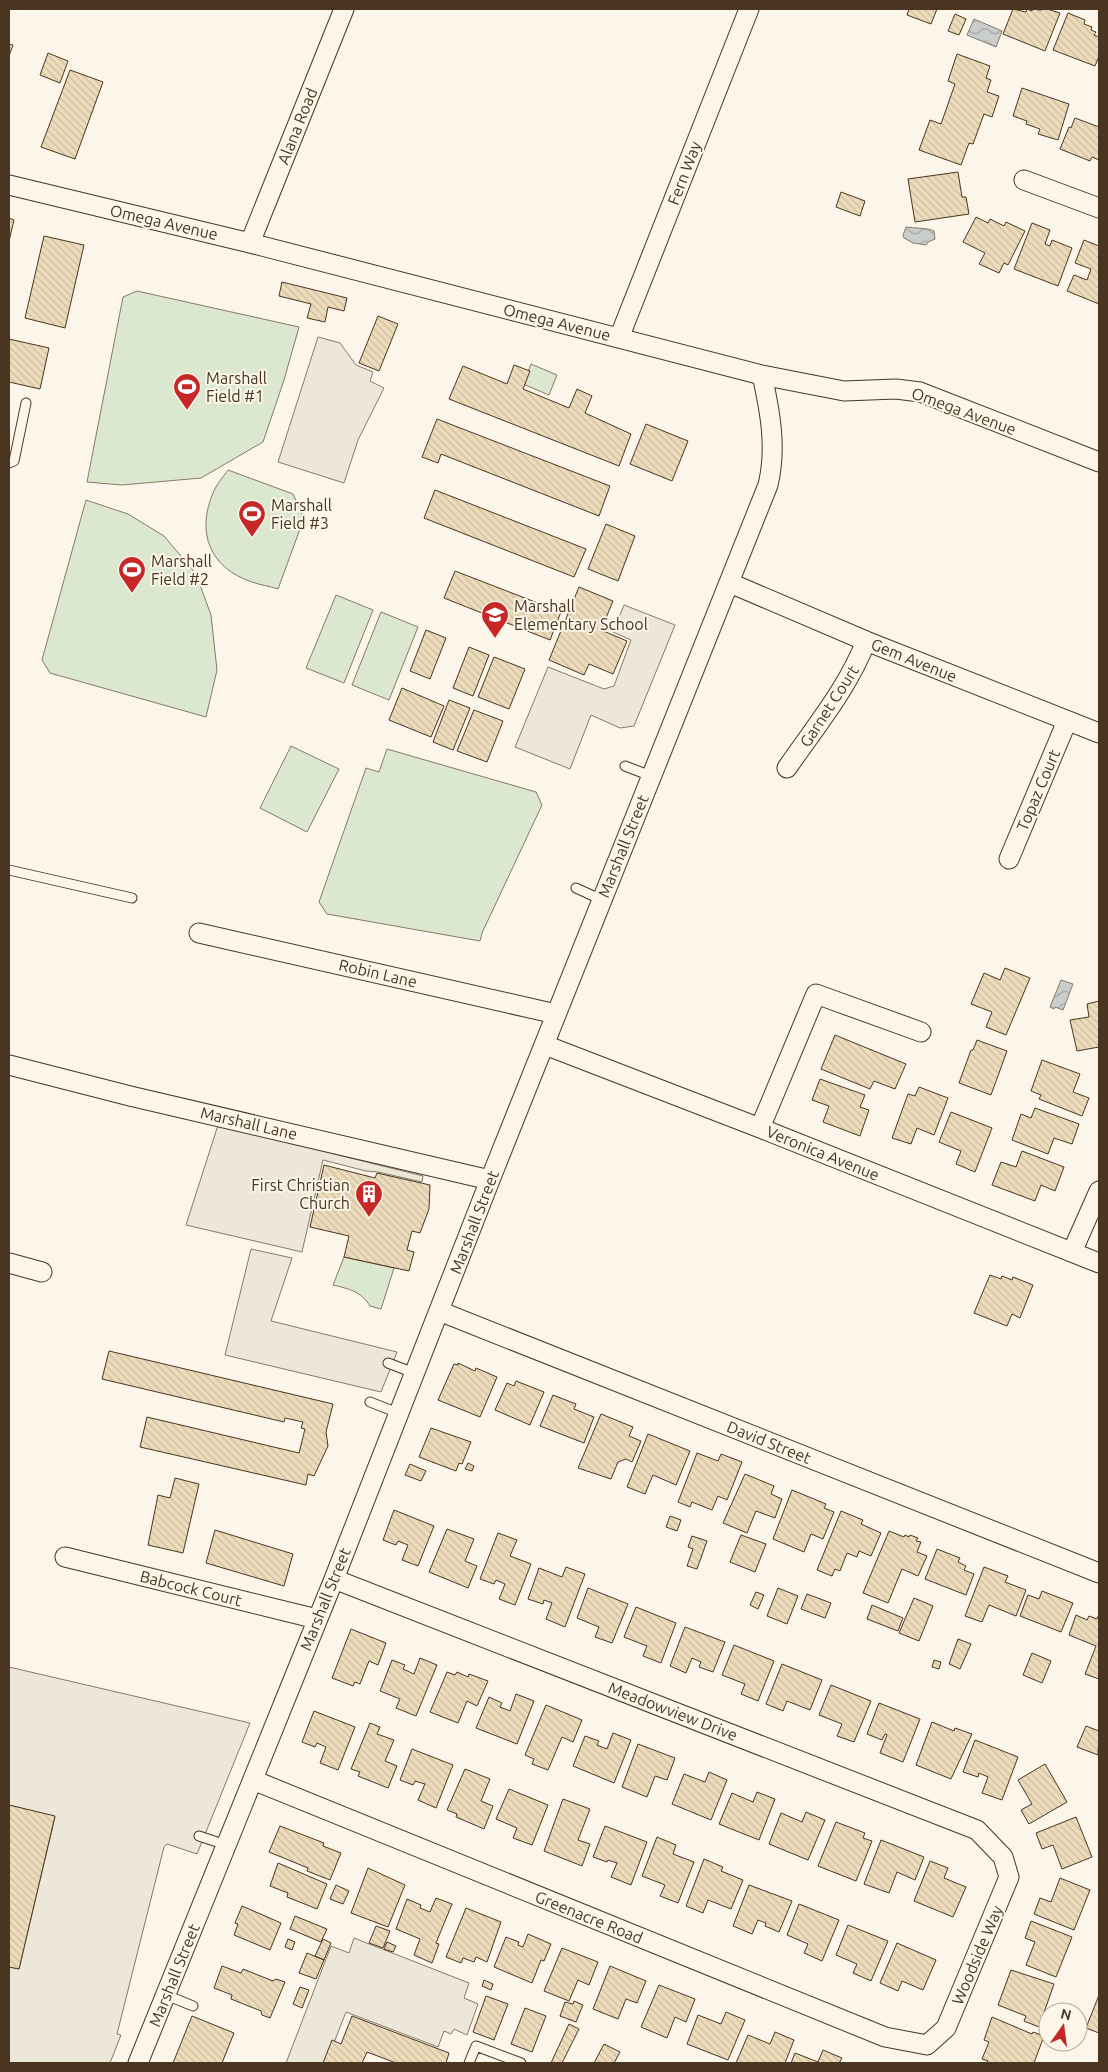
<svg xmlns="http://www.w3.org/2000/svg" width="1108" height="2072" font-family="Ubuntu,sans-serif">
  <defs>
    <pattern id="water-waves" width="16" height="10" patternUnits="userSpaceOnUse" patternTransform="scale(1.25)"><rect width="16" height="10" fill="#c9cecd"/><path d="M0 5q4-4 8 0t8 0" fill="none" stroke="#a5a8a6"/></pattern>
    <pattern id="building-back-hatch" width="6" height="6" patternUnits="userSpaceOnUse" patternTransform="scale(1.25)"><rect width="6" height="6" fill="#ecdcbc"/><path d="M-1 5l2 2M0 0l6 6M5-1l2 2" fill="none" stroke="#ccbda1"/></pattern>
  </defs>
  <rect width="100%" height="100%" fill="#fbf6e9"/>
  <path fill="#dce7d0" stroke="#887966" d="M137,291L299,327L284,380L263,442L201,478L122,485L87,482L123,297Z
    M531,364L557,375L549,395L523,384Z
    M228,470L293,494L304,518L278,589C269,586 260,585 252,582C210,568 196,533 213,493C216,485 223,477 228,470Z
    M86,500L128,514L164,536L196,574L211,615L217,670L206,717L50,673L42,660Z
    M336,595L373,610L344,683L306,668Z
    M381,612L418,627L389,700L352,685Z
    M291,746L339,769L307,832L260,808Z
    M387,749L536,792L542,805L482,933L480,941L327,914L319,902L366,768L379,772Z
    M344,1257L394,1268L381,1309L370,1306C361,1291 349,1289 333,1285Z"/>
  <path fill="#ede7d9" stroke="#887966" d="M318,337L340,343L356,365L373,372L370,381L384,388L358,440L344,483L278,462Z
    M624,605L675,625L634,726L620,728L591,715L570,769L515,747L548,667L604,689L614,686L631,640L613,632Z
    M218,1125L423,1176L422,1182L378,1172L366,1171L323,1160L302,1252L186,1225Z
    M251,1249L292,1258L271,1321L397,1352L381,1392L225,1355Z
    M9,1667L250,1723L197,1854L167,1844L164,1847L117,2034L121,2035L110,2063H9V1967L19,1969L55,1817L9,1805Z
    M354,1938L469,1983L464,1998L478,2004L467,2035L454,2029L451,2034L444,2031L438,2047L346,2012L326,2063H286L331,1946L349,1953Z"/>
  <path fill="url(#water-waves)" stroke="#887966" d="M974,19L1002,31L996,47L967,35Z
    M906,227C913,228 929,228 934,231L935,239L928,242L926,245L913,243L904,238L903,235Z
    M1061,980L1073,984L1063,1010L1055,1007L1054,1009L1050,1007Z"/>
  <path fill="url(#building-back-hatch)" stroke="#4a3520" d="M909,9H937L931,24L907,15Z
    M1013,9L1026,12L1027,9L1032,11L1033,9L1040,10L1047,9L1060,13L1045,51L1003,34Z
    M1068,13L1085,20L1084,24L1092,27L1091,30L1096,32L1094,35L1099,37V56L1095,66L1053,50Z
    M955,14L966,19L959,35L948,31Z
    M9,44L13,45L9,56Z
    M48,53L68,61L60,83L40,75Z
    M957,54L990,66L986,78L991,80L987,92L999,96L992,117L984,114L973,144L969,143L961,165L919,150L930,120L941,124L955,84L948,81Z
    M70,70L103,82L75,159L41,147Z
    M1022,88L1069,104L1058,140L1038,134L1040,129L1026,124L1027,121L1013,116Z
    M1075,118L1099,127V160L1092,157L1090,161L1060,149L1069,127L1071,128Z
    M958,172L962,197H966L969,214L915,222L908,179Z
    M841,192L865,201L860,216L836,207Z
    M976,217L988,223L990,219L1004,226L1006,222L1025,231L1008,265L1004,263L999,273L979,264L985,253L963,242Z
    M9,218L14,220L9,241Z
    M1032,223L1050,230L1045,244L1050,246L1052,240L1072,248L1058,286L1014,269Z
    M44,236L84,245L65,328L25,318Z
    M1084,240L1099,246V304L1067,291L1074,275L1087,280L1091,269L1075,263Z
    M282,282L347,298L344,311L328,307L325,322L307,318L311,304L279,296Z
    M378,316L398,324L379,371L359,363Z
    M9,339L49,348L40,389L9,382Z
    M514,365L530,371L523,389L569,408L577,389L592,396L585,413L631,434L619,466L449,399L463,366L507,384Z
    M437,419L610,486L599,516L441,454L438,463L422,457Z
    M646,424L688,441L672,481L630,464Z
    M435,490L586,549L574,577L424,518Z
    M606,524L635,536L618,581L588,569Z
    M455,571L561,612L550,640L444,598Z
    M579,587L613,601L601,630L627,641L613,674L589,664L584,675L549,660Z
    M426,630L446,638L430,679L410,671Z
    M469,647L489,655L473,696L453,688Z
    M494,657L525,669L509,709L478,697Z
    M402,688L444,706L431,737L389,720Z
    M449,700L470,708L453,750L433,742Z
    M474,710L503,721L487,762L457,751Z
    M1005,968L1030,978L1006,1035L986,1027L992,1012L971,1004L984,973L1000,980Z
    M1099,1001V1047L1077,1051L1070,1020L1089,1017L1087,1004Z
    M835,1035L906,1064L895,1089L874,1081L870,1089L821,1069Z
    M977,1040L1007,1051L991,1095L959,1083L971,1050H973Z
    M1042,1060L1080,1074L1073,1092L1089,1098L1082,1116L1039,1099L1041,1095L1031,1091Z
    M820,1079L865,1095L860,1107L869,1110L860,1136L823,1122L829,1106L812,1100Z
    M919,1087L948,1098L934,1135L917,1128L911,1144L892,1138L908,1094L915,1096Z
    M1035,1108L1079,1124L1072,1144L1054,1138L1048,1154L1012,1140L1021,1114L1031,1118Z
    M951,1112L992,1128L975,1172L956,1164L961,1151L939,1142Z
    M1022,1151L1064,1167L1055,1191L1041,1185L1035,1201L992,1185L1001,1162L1016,1167Z
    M324,1165L375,1178L377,1173L430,1185L429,1209L420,1233L412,1231L407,1250L414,1252L409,1271L344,1257L349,1236L310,1227Z
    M990,1275L1001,1279L1002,1276L1012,1280L1013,1277L1033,1285L1020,1318L1012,1314L1007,1326L974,1313Z
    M109,1351L333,1404L326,1432L328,1446L314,1476L308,1474L306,1485L140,1447L147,1417L299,1453L305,1429L301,1428L303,1422L285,1418L284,1422L102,1379Z
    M458,1363L475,1371L476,1368L497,1377L480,1417L438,1400L454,1364L458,1365Z
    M516,1381L544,1392L530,1425L495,1410L507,1383L514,1386Z
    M553,1395L576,1404L574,1409L594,1417L584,1443L540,1426Z
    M601,1414L633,1427L629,1436L641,1441L632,1462L626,1459L618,1462L611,1479L578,1468Z
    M431,1428L471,1442L462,1464L459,1463L456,1471L419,1457Z
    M648,1434L690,1451L676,1485L653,1475L645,1494L627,1487Z
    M697,1453L718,1461L721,1454L742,1462L727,1500L718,1496L712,1510L692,1502L690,1507L678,1502Z
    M468,1463L474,1466L472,1471L465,1469Z
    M410,1464L426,1471L421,1481L405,1475Z
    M745,1474L774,1486L771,1494L782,1499L775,1518L756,1511L747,1533L723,1523Z
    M175,1478L199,1484L183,1553L148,1545L158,1495L170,1498Z
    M792,1490L826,1504L824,1508L834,1512L823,1539L811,1534L804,1552L773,1539Z
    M394,1510L434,1526L418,1566L402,1560L408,1545L398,1541L396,1545L383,1540Z
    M841,1511L863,1520L861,1524L881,1533L871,1556L859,1551L857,1557L847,1553L840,1571L835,1569L832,1576L817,1570Z
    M670,1516L681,1520L677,1531L666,1527Z
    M447,1529L474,1539L465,1561L477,1566L468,1588L429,1572Z
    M215,1530L293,1554L284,1586L206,1563Z
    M889,1531L904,1537L905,1535L909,1537L910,1535L918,1538L916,1541L921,1542L917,1552L927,1556L918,1576L902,1569L888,1603L863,1593Z
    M498,1533L517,1540L510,1556L531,1564L515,1605L499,1599L505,1584L496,1580L494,1584L480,1579Z
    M741,1535L766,1544L755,1572L730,1562Z
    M692,1536L707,1541L697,1569L687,1566L693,1549L688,1547Z
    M937,1549L960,1558L958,1562L966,1566L964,1570L974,1574L966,1595L925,1579Z
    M566,1567L585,1574L565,1627L546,1619L552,1603L544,1600L543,1604L528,1599L539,1568L562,1577Z
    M984,1567L1008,1576L1005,1582L1026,1590L1016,1616L989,1605L982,1622L965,1616Z
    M588,1588L628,1604L612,1643L595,1637L599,1627L577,1618Z
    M778,1588L798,1596L787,1624L767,1616Z
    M1042,1591L1073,1603L1061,1632L1020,1616L1028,1595L1039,1599Z
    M756,1592L764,1595L758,1609L750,1605Z
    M807,1594L831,1603L825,1618L801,1609Z
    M914,1598L933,1606L919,1641L899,1633Z
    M872,1605L903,1618L898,1631L867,1619Z
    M636,1607L676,1623L661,1663L643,1656L647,1646L624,1637Z
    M1099,1614V1679L1085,1674L1096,1646L1069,1635L1076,1615L1087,1620L1089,1616L1097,1619Z
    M685,1627L725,1642L713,1672L699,1667L701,1662L692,1658L686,1673L670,1666Z
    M351,1629L386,1643L378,1665L369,1661L360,1684L355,1682L353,1686L332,1678Z
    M958,1639L971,1644L960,1669L949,1664Z
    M734,1645L774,1661L758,1701L741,1694L745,1684L722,1675Z
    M1032,1653L1051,1661L1042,1683L1023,1675Z
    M420,1658L437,1665L416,1716L396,1708L400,1699L380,1691L392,1660L405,1665L403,1669L414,1674Z
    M934,1660L941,1662L939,1669L932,1667Z
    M782,1664L822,1680L810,1710L787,1701L783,1711L766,1704Z
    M447,1672L455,1675L457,1672L468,1677L469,1674L488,1681L477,1706L467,1701L458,1723L430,1712Z
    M831,1685L871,1701L854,1742L837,1736L842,1724L819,1715Z
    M516,1694L534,1701L517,1744L476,1728L489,1697L502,1703L500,1707L510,1711Z
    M879,1703L920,1719L903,1762L880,1753L887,1735L885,1734L882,1740L867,1734Z
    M546,1705L582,1720L573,1742L562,1737L548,1770L532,1764L534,1759L525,1755Z
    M314,1711L355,1727L338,1770L320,1763L326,1747L317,1743L315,1747L302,1742Z
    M932,1722L954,1731L955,1728L972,1734L951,1779L916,1765Z
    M370,1723L380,1727L377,1734L394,1740L385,1761L397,1766L388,1788L358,1776L360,1772L351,1769Z
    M1086,1726L1099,1731L1098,1755L1077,1747Z
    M613,1733L631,1740L614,1783L573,1766L585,1736L599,1741L597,1745L607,1749Z
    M975,1740L1018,1757L1002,1800L982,1793L988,1777L979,1773L978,1777L963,1772Z
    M638,1744L675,1758L667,1780L655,1776L647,1797L622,1787Z
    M412,1749L453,1765L436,1808L418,1800L425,1784L415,1781L413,1785L400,1780Z
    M1045,1764L1067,1802L1029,1824L1021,1810L1032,1804L1018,1780Z
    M465,1769L490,1779L481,1801L493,1806L484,1829L456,1817L457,1814L447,1810Z
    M709,1772L727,1780L711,1820L672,1804L684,1774L705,1782Z
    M509,1789L548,1805L532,1845L513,1838L517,1828L496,1819Z
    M757,1792L775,1799L759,1840L719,1824L732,1793L753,1802Z
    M563,1799L590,1809L578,1840L590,1844L582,1866L544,1851Z
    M9,1805L55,1816L19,1969L9,1967Z
    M806,1812L825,1820L808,1860L769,1844L781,1813L802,1822Z
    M1076,1817L1092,1857L1062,1869L1053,1845L1042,1849L1036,1833Z
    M836,1822L865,1833L863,1838L872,1841L856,1881L818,1866Z
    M280,1826L324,1843L323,1846L341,1853L330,1880L307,1871L308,1868L269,1852Z
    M605,1826L647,1842L631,1885L611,1877L617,1863L608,1860L607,1862L593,1857Z
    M657,1837L676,1845L673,1854L694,1862L678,1903L660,1896L665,1885L642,1876Z
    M881,1840L924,1857L915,1880L897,1872L889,1893L864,1884Z
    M704,1859L723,1867L721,1871L743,1880L731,1909L708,1900L703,1913L686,1906Z
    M930,1861L948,1868L944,1878L966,1887L953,1917L914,1901Z
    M278,1863L327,1884L317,1909L287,1897L288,1893L270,1886Z
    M368,1868L405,1885L388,1927L351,1913Z
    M1060,1878L1090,1890L1074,1930L1034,1914L1040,1898L1051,1902Z
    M336,1885L349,1891L343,1904L330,1899Z
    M749,1885L792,1901L779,1932L765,1926L766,1923L758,1920L752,1934L733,1926Z
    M436,1898L452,1904L436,1943L439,1944L432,1963L414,1955L420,1939L396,1929L407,1899L421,1905L420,1908L430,1912Z
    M799,1904L839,1920L822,1961L804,1953L808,1944L787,1935Z
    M242,1906L281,1923L270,1950L234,1935L238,1924L235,1923Z
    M466,1908L501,1922L487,1962L476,1957L474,1962L463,1958L461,1963L446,1957Z
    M295,1916L327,1929L321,1942L290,1929Z
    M1031,1921L1072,1937L1056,1977L1026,1965L1035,1942L1025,1938Z
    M848,1925L888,1941L871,1981L853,1973L857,1964L836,1955Z
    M376,1926L390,1931L383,1948L369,1943Z
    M528,1934L551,1944L544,1961L541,1960L532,1983L494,1967L506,1937L519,1942L518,1945L523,1947Z
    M288,1939L295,1942L292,1950L285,1947Z
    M323,1939L331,1943L324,1960L315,1956Z
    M387,1942L396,1946L393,1952L384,1949Z
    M897,1943L936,1960L923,1990L902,1981L898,1991L880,1983Z
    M562,1948L598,1962L589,1985L578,1980L569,2001L544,1991Z
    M307,1953L324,1960L316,1979L299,1973Z
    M222,1966L241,1973L243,1969L273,1981L276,1979L285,1982L270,2018L262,2015L261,2011L231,1999L232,1995L214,1988Z
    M610,1966L646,1981L637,2003L626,1999L618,2019L593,2009Z
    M1011,1970L1054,1984L1039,2027L1024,2021L1026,2016L998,2005Z
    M484,1980L493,1984L491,1990L482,1986Z
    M659,1985L695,1999L686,2022L675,2017L667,2038L641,2027Z
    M300,1987L309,1990L302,2008L293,2004Z
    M1099,1995V2033L1086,2028Z
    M486,1996L508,2004L494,2040L473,2032Z
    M574,2001L583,2005L576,2022L560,2016L565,2002L573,2004Z
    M525,2008L546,2016L532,2052L511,2044Z
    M726,2012L745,2020L728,2060L687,2044L698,2015L721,2024Z
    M192,2016L234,2033L222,2063H173Z
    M352,2016L449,2053L446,2063H396L367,2052L362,2063H323L332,2040L341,2044Z
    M992,2017L1032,2034L1033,2032L1044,2036L1034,2063H986L988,2061L982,2059L989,2042L984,2040Z
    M569,2024L579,2029L562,2063H551Z
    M775,2032L794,2040L785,2063H736L748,2035L770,2044Z
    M604,2044L620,2052L614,2063H594Z
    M823,2050L842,2058L839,2063H791L795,2053L818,2062Z"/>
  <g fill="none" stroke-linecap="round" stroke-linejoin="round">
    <defs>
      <path id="lane" d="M9,463L14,461L26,403
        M625,766L651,776
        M9,870L132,898
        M576,888L602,900
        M388,1363L414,1373
        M370,1402L398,1413
        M199,1836L226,1845
        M166,1995L193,2006
        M469,2063L476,2046L521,2063"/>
      <path id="street" d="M1024,180L1099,208
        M9,185L250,243L762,375L844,391L896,389L920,392L1099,462
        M250,243L344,9
        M619,338L749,9
        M730,583L866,641L1099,733
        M787,768C815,727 848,688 866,641
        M1009,859L1067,721
        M199,933L556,1014
        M545,1045L760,1128L1099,1263
        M9,1065L130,1096L490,1180
        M760,1128L816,994L921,1032
        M1072,1252L1099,1191
        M9,1263L42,1272
        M439,1311L1099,1573
        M65,1557L317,1619
        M253,1780L885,2037L927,2045L946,2028L1009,1877L1003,1857L977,1830L334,1579
        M138,2063L334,1579L490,1180L768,485C777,448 770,411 762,375"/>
    </defs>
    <use href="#lane" stroke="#4a3520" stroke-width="11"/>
    <use href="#street" stroke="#4a3520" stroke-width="21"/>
    <use href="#lane" stroke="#fbf6e9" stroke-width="9"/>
    <use href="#street" stroke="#fbf6e9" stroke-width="19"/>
  </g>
  <defs>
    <symbol id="stadium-pin" viewBox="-11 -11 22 30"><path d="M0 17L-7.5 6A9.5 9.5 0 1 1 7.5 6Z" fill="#c62828" stroke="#fbf6e9"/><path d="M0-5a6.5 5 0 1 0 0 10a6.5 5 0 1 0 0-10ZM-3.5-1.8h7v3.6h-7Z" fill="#fff"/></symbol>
    <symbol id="school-pin" viewBox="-11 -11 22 30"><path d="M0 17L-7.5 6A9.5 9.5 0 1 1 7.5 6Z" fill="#c62828" stroke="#fbf6e9"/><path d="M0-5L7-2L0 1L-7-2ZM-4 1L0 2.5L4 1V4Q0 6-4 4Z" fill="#fff"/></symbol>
    <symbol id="building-pin" viewBox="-11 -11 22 30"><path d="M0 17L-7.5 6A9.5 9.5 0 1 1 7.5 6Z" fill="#c62828" stroke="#fbf6e9"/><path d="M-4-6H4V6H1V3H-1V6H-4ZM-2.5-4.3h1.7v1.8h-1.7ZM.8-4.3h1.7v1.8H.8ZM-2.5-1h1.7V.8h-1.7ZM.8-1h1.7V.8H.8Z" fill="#fff"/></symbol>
  </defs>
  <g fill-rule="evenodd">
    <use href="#stadium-pin" x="171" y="371" width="32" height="43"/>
    <use href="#stadium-pin" x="236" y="498" width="32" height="43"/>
    <use href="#stadium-pin" x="116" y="554" width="32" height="43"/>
    <use href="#school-pin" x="479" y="599" width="32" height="43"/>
    <use href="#building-pin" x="353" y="1178" width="32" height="43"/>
  </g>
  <g text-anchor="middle" stroke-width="4" stroke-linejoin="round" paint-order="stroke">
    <g font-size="16" fill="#4a3520" stroke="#fbf6e9">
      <text transform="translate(297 126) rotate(-68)" y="6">Alana Road</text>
      <text transform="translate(684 173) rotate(-69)" y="6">Fern Way</text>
      <text transform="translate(164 222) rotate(13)" y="6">Omega Avenue</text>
      <text transform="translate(557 322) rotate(14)" y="6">Omega Avenue</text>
      <text transform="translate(964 411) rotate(20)" y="6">Omega Avenue</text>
      <text transform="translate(914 660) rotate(22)" y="6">Gem Avenue</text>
      <text transform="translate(829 706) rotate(-57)" y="6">Garnet Court</text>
      <text transform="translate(1038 790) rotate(-67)" y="6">Topaz Court</text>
      <text transform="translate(623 846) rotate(-68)" y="6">Marshall Street</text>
      <text transform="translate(378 973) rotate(13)" y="6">Robin Lane</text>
      <text transform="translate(249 1123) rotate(13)" y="6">Marshall Lane</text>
      <text transform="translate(823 1153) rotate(22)" y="6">Veronica Avenue</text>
      <text transform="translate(474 1222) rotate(-69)" y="6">Marshall Street</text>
      <text transform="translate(769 1442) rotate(22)" y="6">David Street</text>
      <text transform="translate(191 1588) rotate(14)" y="6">Babcock Court</text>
      <text transform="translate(325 1599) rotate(-68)" y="6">Marshall Street</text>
      <text transform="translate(673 1711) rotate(21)" y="6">Meadowview Drive</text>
      <text transform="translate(589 1917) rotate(22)" y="6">Greenacre Road</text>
      <text transform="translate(977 1955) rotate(-67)" y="6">Woodside Way</text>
      <text transform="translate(174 1975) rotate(-68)" y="6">Marshall Street</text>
    </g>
    <g font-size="16" fill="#4a3520" stroke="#fbf6e9" text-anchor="start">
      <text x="206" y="384">Marshall<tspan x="206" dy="18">Field #1</tspan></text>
      <text x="271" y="511">Marshall<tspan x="271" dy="18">Field #3</tspan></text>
      <text x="151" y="567">Marshall<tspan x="151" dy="18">Field #2</tspan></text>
      <text x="514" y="612">Marshall<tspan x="514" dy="18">Elementary School</tspan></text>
      <text x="350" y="1191" text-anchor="end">First Christian<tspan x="350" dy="18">Church</tspan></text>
    </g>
  </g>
  <rect width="1108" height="2072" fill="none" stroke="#4a3520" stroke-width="20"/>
  <g transform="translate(1063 2027) rotate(14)"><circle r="24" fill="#fbf6e9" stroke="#b4a999"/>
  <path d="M0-4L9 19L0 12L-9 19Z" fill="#c62828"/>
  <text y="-8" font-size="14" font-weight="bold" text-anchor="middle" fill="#4a3520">N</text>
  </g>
</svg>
